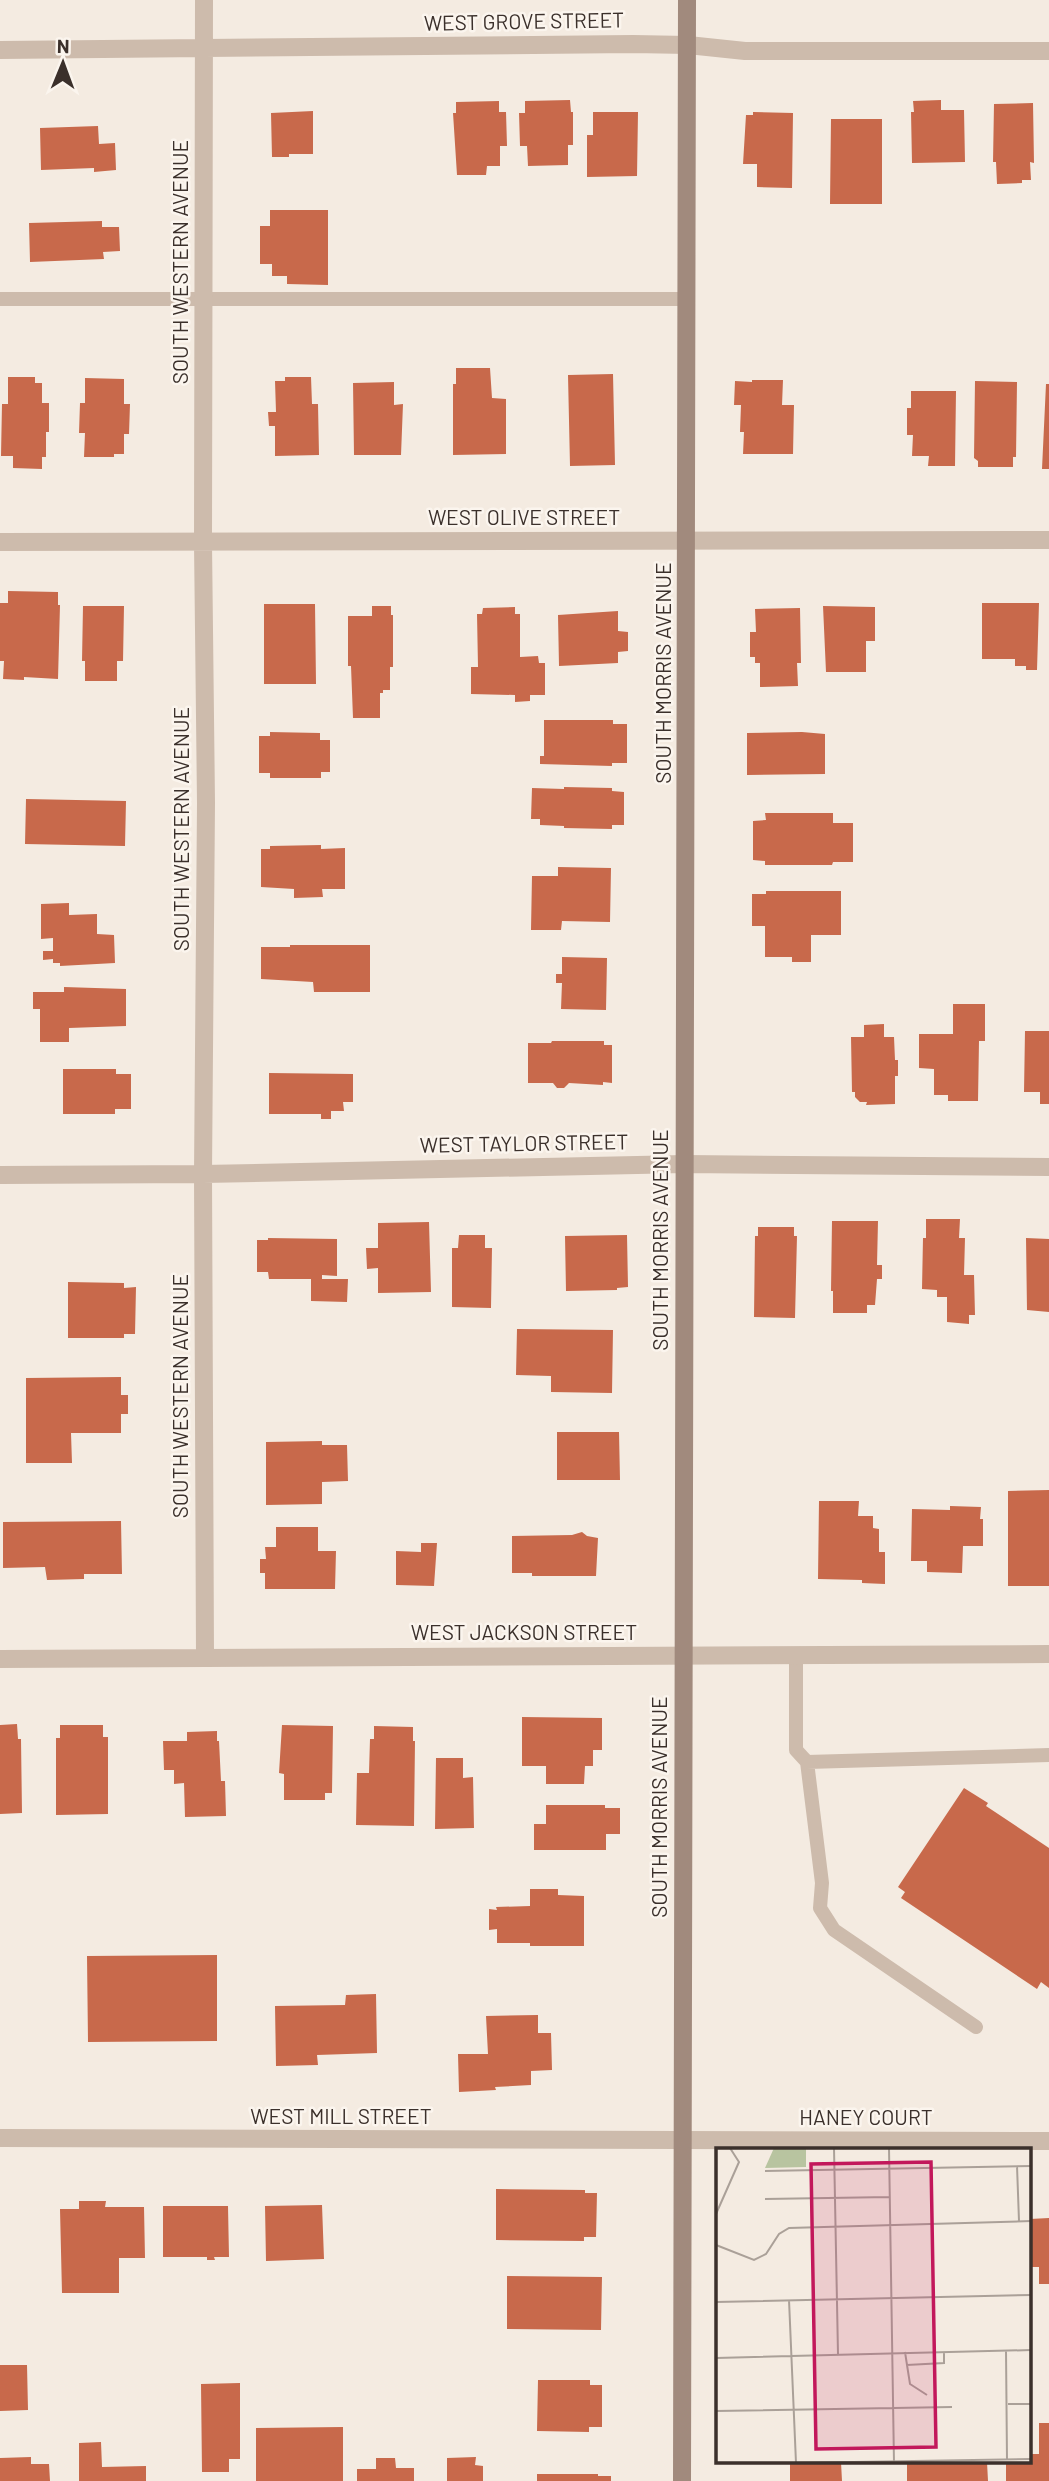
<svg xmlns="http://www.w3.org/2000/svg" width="1049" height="2481" font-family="Barlow,sans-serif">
  <rect width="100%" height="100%" fill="#f4ebe1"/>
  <path fill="#c8694b" d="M570,100L571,112H573V145H568V165L528,166L527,146H520L519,113H525V101Z
    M941,100V110H964L965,162L912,163L911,112H914L913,101Z
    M499,101V112H506L507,146H500V166H487L486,175H457L453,113H456V102Z
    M1033,103L1034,163L1030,162L1031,180H1022V183L997,184L996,162H993L994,104Z
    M313,111V154H289V157H272L271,113Z
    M593,112H638L637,176L587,177V135H593Z
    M753,112L793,113L792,188L757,187V164H743L746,115H753Z
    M831,119H882V204H830Z
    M98,126L99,144L115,143L116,170L94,172V168L41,170L40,128Z
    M270,210H328V285L287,284V276H272V264H260V226H270Z
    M102,221V227H119L120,251L103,252L104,259L30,262L29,223Z
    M456,368H490L492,398L506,399V454L453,455V384H456Z
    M613,374L615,465L570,466L568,375Z
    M8,377H35V383H42V403H49V432H46V457H42V469L13,468V456H1L2,404H8Z
    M285,377H311L312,404H318L319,455L275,456V426H269L268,412H276L275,381H285Z
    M85,378L124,379V404H130L129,434H124V454H114V457H84L85,433H79L80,403H85Z
    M752,380H783L782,405H794L793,454H743L744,432H740L741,405H734L735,381L752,382Z
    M975,381L1017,382L1016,457H1013V467H978V461L974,458Z
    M394,382V405L403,404L401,455H354L353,383Z
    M1046,384H1049V469H1042Z
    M911,391H956L955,466H928L929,456H912L913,435H907V408H911Z
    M8,591L58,592V605H60L58,679L24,677V680L3,679L4,661H0V603H8Z
    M982,603H1039L1037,670H1026V666H1015V659H982Z
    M264,604H315L316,684H264Z
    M83,606H124L123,661H117V681H85V661H82Z
    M372,606H391V615H393V667H390V690H383V693H380V718H353L351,666H348V616H372Z
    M823,606L875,607V641H866V672H826Z
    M515,607V614H520V657L538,656L539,663H545V695H530V701L515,702V695L471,694V667H478L477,614H482L483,608Z
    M800,608L801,663H797L798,686L760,687V663H755V657H750V632H756L755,609Z
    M618,611V631L628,632V651L618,652V663L559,666L558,615Z
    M544,720H613V724H627V763H612V766L540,764V756H544Z
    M270,732L320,733V740H330V772H321V778H270V773H259V736H270Z
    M802,732L825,734V774L747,775V733Z
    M564,787L612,788V791L624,792V825H612V829L564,828V826L540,825V819H531L532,788L564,789Z
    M26,799L126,801L125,846L25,844Z
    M765,813H833V823H853V862H833L832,865H765V861L753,860V821L766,820Z
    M321,845V849L345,848V889H322L323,897L294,898V889L261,887V849H270V846Z
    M558,867L611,868L610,922L562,921L561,930H531L532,876H558Z
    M766,891H841V935H811V962H792V957H765V926H752V894H766Z
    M69,903V915L97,914V934L114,935L115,963L60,966V963H53V959L43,960V951H53V938L41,939V904Z
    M290,945H370V992H314L313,982L261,979V947H290Z
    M562,957L607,958L606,1010L561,1009L562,983H556V974H562Z
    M64,987L126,989V1026L69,1028V1042H40V1009H33V992H64Z
    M953,1004H985V1041H979L978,1101H948V1095H934V1069L919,1068V1034H953Z
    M884,1024V1037H894L895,1060H898V1076H895V1104L866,1105L867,1102H860L855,1097V1092H852L851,1037H864V1025Z
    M1025,1031H1049V1104H1040V1092H1024Z
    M552,1041H604V1045H612V1083L603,1082V1085L569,1083L564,1088H557L553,1083H528V1043H551Z
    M63,1069H116V1074H131V1109H115V1114H63Z
    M269,1073L353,1074V1102H343L344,1111H331V1119H321V1114H269Z
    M926,1219H960L959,1238H965L964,1275H974L975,1315H969V1324L947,1322V1297H937V1290L922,1289L923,1238H926Z
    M832,1221H878L877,1265H882V1279H877L875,1305H867V1313H833V1291H831Z
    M429,1222L431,1292L378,1293V1268L367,1269L366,1248H378V1223Z
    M758,1227H794V1236H797L795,1318L754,1317L755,1236H758Z
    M459,1235H485V1248H492L491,1308L452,1307V1248H458Z
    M627,1235L628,1287L617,1288V1290L566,1291L565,1236Z
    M268,1238L337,1239V1276L322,1275V1279H348L347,1302L311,1301V1279H269L268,1272H257V1240H268Z
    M1026,1238L1049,1239V1312L1027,1310Z
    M68,1282L124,1283V1288L136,1287L135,1334H124V1338H68Z
    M517,1329L613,1330L612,1393L551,1392V1376L516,1375Z
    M121,1377V1395H128V1414H121V1433H71L72,1463H26V1378Z
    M557,1432H619L620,1480H557Z
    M322,1441V1445H347L348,1481L322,1482V1504L266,1505V1442Z
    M1049,1490V1586H1008V1491Z
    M819,1501H859L858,1516H873V1528L879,1529V1552H885V1584L862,1583V1580L818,1579Z
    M950,1506L981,1507L980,1519H983V1546H963L962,1573L927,1572V1561H911L912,1509L950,1510Z
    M121,1521L122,1574H84V1579L47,1580L45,1567L3,1568V1522Z
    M276,1527H318V1551H336L335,1589H265V1573H260V1559H266L265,1547H276Z
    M582,1532L587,1536L598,1538L596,1576H532V1573H512V1536L572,1535Z
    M421,1543H437L434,1586L396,1585V1551L421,1552Z
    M522,1717L602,1718V1750H593V1766H585L584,1784H546V1766H522Z
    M17,1724L18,1739H21L22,1813L0,1814V1725Z
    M60,1725H103V1737H108V1814L56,1815V1738H60Z
    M282,1725L333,1726L332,1793H325V1800H284V1774L279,1773Z
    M374,1726L413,1727V1741H415L414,1826L356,1825L357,1773H369L370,1739H374Z
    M217,1731V1741H219L221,1781H225L226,1816L185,1817L184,1783L174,1784V1770H164L163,1741H187V1732Z
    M436,1758H463V1778L473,1777L474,1828L435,1829Z
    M964,1788L988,1803L986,1806L1049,1848V1988L1041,1982L1037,1989L901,1898L905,1892L898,1887Z
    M546,1805H605V1808H620V1834H606V1850H534V1824H546Z
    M530,1889H558V1895L584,1896V1946H530V1943H497V1929L489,1930V1909L497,1910L496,1907L530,1906Z
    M217,1955V2041L88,2042L87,1956Z
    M376,1994L377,2053L317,2055L318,2065L276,2066L275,2006L345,2005L346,1995Z
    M538,2015V2033H551L552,2070L531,2071V2085L495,2087L496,2090L459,2092L458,2054H488L486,2016Z
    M496,2189L585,2190V2193H597L596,2237H584V2241L496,2240Z
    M79,2201H106L105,2207H144L145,2258H119V2293H62L60,2209H79Z
    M322,2205L324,2259L266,2261L265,2206Z
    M163,2206H228L229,2257H214L215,2260H207V2257H163Z
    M1049,2218V2284H1039V2267H1030V2219Z
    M507,2276L602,2277L601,2330L507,2329Z
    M0,2365H27L28,2410L0,2411Z
    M538,2380H590V2385H602V2427H589V2432L537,2431Z
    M240,2383V2459H229V2472H202L201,2384Z
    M1039,2423H1049V2481H1006V2462H1030V2454H1039Z
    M343,2427V2481H256V2428Z
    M101,2442L102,2467L146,2466V2481H79V2443Z
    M31,2457V2464H49L50,2481H0V2458Z
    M476,2457L475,2465L483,2466V2481H447V2458Z
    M376,2458H395L396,2468H414V2481H357V2469H376Z
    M790,2462H841L842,2481H790Z
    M907,2462H987L988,2481H907Z
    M537,2474H598V2476H611V2481H537Z"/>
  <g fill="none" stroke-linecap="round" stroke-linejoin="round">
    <path stroke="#cdbbac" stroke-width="14" d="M0,299H688
      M796,1655V1750L807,1762L1049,1755
      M807,1762L822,1883L820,1908L834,1930L976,2027"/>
    <path stroke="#cdbbac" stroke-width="18" d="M204,0L203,543L206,803L203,1174L205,1657
      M0,50L633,44L688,45L745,51H1049
      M0,542L1049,540
      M0,1175L203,1174L684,1164L1049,1167
      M0,1659L1049,1654
      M0,2138L1049,2141"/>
    <path stroke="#a18a7d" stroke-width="18" d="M682,2481L687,0"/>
  </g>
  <g text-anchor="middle" stroke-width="5" stroke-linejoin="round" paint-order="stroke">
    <g font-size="21" fill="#3b302b" stroke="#fbf5ee">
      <text transform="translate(524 22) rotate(-1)" y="7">WEST GROVE STREET</text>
      <text transform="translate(181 262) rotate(-90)" y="7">SOUTH WESTERN AVENUE</text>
      <text x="524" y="525">WEST OLIVE STREET</text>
      <text transform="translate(664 673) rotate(-90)" y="7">SOUTH MORRIS AVENUE</text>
      <text transform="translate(182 829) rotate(-90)" y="7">SOUTH WESTERN AVENUE</text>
      <text transform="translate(524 1144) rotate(-1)" y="7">WEST TAYLOR STREET</text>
      <text transform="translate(661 1240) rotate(-90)" y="7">SOUTH MORRIS AVENUE</text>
      <text transform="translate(181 1396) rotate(-90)" y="7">SOUTH WESTERN AVENUE</text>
      <text x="524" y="1640">WEST JACKSON STREET</text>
      <text transform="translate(660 1807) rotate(-90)" y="7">SOUTH MORRIS AVENUE</text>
      <text x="341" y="2124">WEST MILL STREET</text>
      <text x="866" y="2125">HANEY COURT</text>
    </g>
  </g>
  <g transform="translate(716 2148)">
    <rect width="315" height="315" fill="#f4ebe1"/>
    <path d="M58,0H90V19L49,20Z" fill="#b8c4a0"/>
    <path fill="none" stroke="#aaa098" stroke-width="2" d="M118,0L122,206M173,0L178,315M301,18L303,73M49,23L315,18M49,51L174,49M0,66L23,14L14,0M0,97L38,112L50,106L63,86L73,80L315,73M73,152L80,315M0,154L315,147M290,202L291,312M189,204L191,217L228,215V204M0,210L315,202M191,217L194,236L211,247M292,256H315M0,263L236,259M78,315L315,311"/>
    <path fill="#c2185b" fill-opacity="0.15" stroke="#c2185b" stroke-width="3.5" d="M215,14L220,299L100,301L95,16Z"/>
    <rect width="315" height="315" fill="none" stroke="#3b302b" stroke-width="3.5"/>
  </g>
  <g transform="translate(63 63) rotate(1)" stroke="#fbf5ee" stroke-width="5" paint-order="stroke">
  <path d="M0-5L12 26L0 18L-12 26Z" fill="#3b302b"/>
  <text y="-10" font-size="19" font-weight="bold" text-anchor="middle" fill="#3b302b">N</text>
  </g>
</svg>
